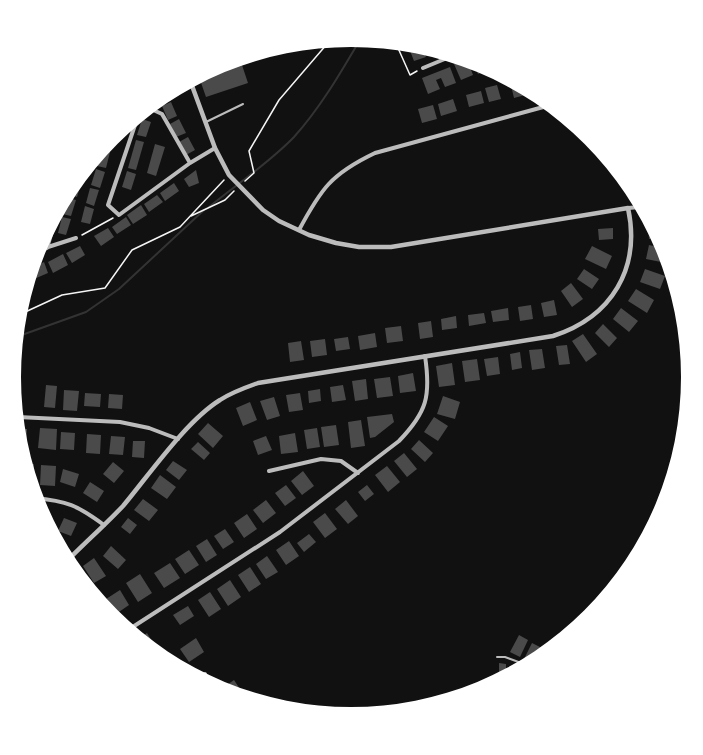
<svg xmlns="http://www.w3.org/2000/svg" width="703" height="755" font-family="'Golos Text',sans-serif">
  <rect width="100%" height="100%" fill="#111"/>
  <g fill="none" stroke-linecap="round" stroke-linejoin="round">
    <path stroke="#333" stroke-width="2" d="M209,207C237,184 269,163 294,137C321,107 341,72 361,38
      M19,336L86,312L119,289L204,210"/>
  </g>
  <path fill="#4a4a4a" d="M409,48L423,51L426,57L414,61Z
    M240,59L248,83L206,97L199,77L221,62Z
    M467,59L473,75L461,80L454,64Z
    M472,61L482,63L490,69L478,74Z
    M450,67L456,83L445,87L441,78L436,80L440,89L428,94L422,78Z
    M510,81L529,94L514,98Z
    M497,85L501,99L489,102L485,88Z
    M481,91L484,103L469,107L466,95Z
    M453,99L457,111L441,116L438,104Z
    M171,102L177,116L168,120L162,106Z
    M433,105L437,119L422,123L418,109Z
    M142,119L151,122L146,137L137,135Z
    M179,119L186,133L176,137L170,124Z
    M116,133L111,149L103,147L111,136Z
    M188,137L195,150L186,155L179,142Z
    M136,140L144,142L136,170L128,168Z
    M155,144L165,147L156,176L147,173Z
    M102,150L110,152L106,168L97,166Z
    M96,169L105,172L100,188L91,185Z
    M196,170L199,183L189,187L184,179Z
    M127,171L136,174L131,190L122,187Z
    M82,180L77,197L71,195L81,180Z
    M174,183L179,191L165,201L160,193Z
    M90,188L99,190L94,206L86,203Z
    M157,195L163,202L149,212L144,204Z
    M69,198L76,200L71,216L62,214Z
    M141,205L147,215L133,224L127,215Z
    M85,206L94,209L90,224L81,222Z
    M62,217L71,219L66,235L58,233Z
    M126,217L131,225L117,234L112,227Z
    M648,225H651L660,237L649,239Z
    M108,228L114,237L101,246L94,236Z
    M613,228V239L599,240L598,229Z
    M649,245L667,249L666,263L646,259Z
    M80,246L85,255L72,263L66,253Z
    M592,246L612,256L606,269L585,259Z
    M63,254L68,265L53,273L48,262Z
    M44,262L48,273L34,279L31,273L32,268Z
    M584,269L599,279L592,289L577,279Z
    M645,269L665,276L660,289L640,282Z
    M571,283L583,299L572,307L561,291Z
    M636,289L654,300L647,313L628,301Z
    M554,300L557,315L544,317L541,303Z
    M531,305L533,319L520,321L518,307Z
    M508,308L509,320L493,322L491,311Z
    M621,308L638,321L629,332L613,319Z
    M484,313L486,323L469,326L468,315Z
    M456,316L457,328L442,330L441,319Z
    M431,321L433,337L420,339L418,323Z
    M603,324L617,338L609,347L595,333Z
    M401,326L403,341L387,343L385,328Z
    M375,333L377,347L360,350L358,336Z
    M583,334L597,354L586,362L572,341Z
    M348,337L350,349L336,351L334,339Z
    M325,339L327,355L312,357L310,341Z
    M301,341L304,360L290,362L288,343Z
    M567,345L570,364L559,365L556,346Z
    M542,349L545,368L532,370L529,350Z
    M520,352L522,368L512,370L510,354Z
    M498,357L500,374L487,376L484,359Z
    M477,359L480,380L465,382L462,361Z
    M452,363L455,385L439,387L436,366Z
    M413,373L416,391L400,393L398,376Z
    M390,377L393,396L377,398L374,379Z
    M366,379L368,399L355,401L352,381Z
    M46,385L57,386L55,408L44,407Z
    M343,385L346,400L332,402L330,387Z
    M320,389L321,401L309,403L308,391Z
    M64,390L79,391L77,411L63,410Z
    M85,393L101,394L100,407L84,406Z
    M300,393L303,410L289,412L286,395Z
    M109,394L123,395L122,409L108,408Z
    M443,396L460,402L455,419L437,414Z
    M274,397L280,416L267,420L260,401Z
    M250,402L257,420L243,426L236,408Z
    M392,414L394,422L375,437L370,438L367,417Z
    M434,417L448,426L438,441L424,432Z
    M361,420L365,446L351,448L348,422Z
    M208,423L223,436L213,448L198,434Z
    M336,425L339,445L324,447L321,427Z
    M40,428L57,429L56,450L38,448Z
    M317,428L320,447L307,449L304,430Z
    M21,429H27L26,450L25,451Z
    M61,432L75,433L74,450L60,449Z
    M295,433L298,452L281,454L279,436Z
    M87,434L101,435L100,454L86,453Z
    M111,436L125,437L123,455L109,454Z
    M266,436L272,450L258,455L253,441Z
    M419,440L433,453L425,462L411,449Z
    M133,441H145L144,458L132,457Z
    M198,442L210,453L204,460L191,449Z
    M404,453L417,469L407,477L394,461Z
    M173,461L187,470L179,480L166,470Z
    M113,462L124,471L114,483L103,474Z
    M28,464H34L33,486H32Z
    M41,465L56,466L55,486L40,485Z
    M387,466L400,482L388,492L375,475Z
    M63,469L79,474L75,487L60,482Z
    M303,471L314,486L302,495L291,481Z
    M160,475L176,487L167,499L151,488Z
    M90,482L104,491L97,502L83,493Z
    M286,485L296,498L285,506L275,493Z
    M367,485L374,494L365,501L358,492Z
    M143,499L158,510L149,521L134,510Z
    M266,500L276,513L263,523L253,510Z
    M346,500L358,516L348,524L335,509Z
    M40,513L50,514L48,526Z
    M325,513L337,529L325,538L313,522Z
    M247,514L257,529L244,538L234,523Z
    M64,518L77,523L71,536L58,531Z
    M128,518L137,525L130,534L121,527Z
    M225,529L234,542L223,549L214,536Z
    M309,534L316,542L304,552L297,543Z
    M207,539L217,555L206,562L196,546Z
    M289,541L299,556L286,565L276,550Z
    M111,546L126,560L118,569L103,556Z
    M189,550L199,565L185,574L175,559Z
    M267,556L278,572L266,579L256,564Z
    M94,558L106,576L94,583L83,566Z
    M170,563L180,578L164,588L154,573Z
    M250,567L261,584L249,592L238,575Z
    M140,574L152,593L138,602L126,583Z
    M230,580L241,597L228,606L217,589Z
    M120,590L129,605L116,614L106,599Z
    M210,592L221,609L209,617L198,600Z
    M188,606L194,616L180,625L173,615Z
    M147,633L158,651L140,638Z
    M519,635L528,640L520,657L510,652Z
    M196,638L204,652L189,662L180,649Z
    M532,643L542,648L538,655L528,662L524,659Z
    M499,663L506,664V674L499,673Z
    M234,680L242,692L237,696L224,693L221,689Z"/>
  <g fill="none" stroke-linecap="round" stroke-linejoin="round">
    <path stroke="#f5f5f5" stroke-width="1.5" d="M401,46L398,48L410,75L417,71
      M245,181L254,173L249,151L279,100L327,44L339,39
      M191,216L225,200L234,191
      M82,235L113,218
      M23,313L62,295L105,288L132,250L180,227L224,180"/>
    <path stroke="#bcbcbc" stroke-width="2" d="M206,122L243,104
      M497,657H505L524,664"/>
    <path stroke="#bcbcbc" stroke-width="4" d="M423,68L452,56
      M151,109L162,114L190,163
      M137,119L108,205L119,215L190,163L215,148
      M628,208L640,207
      M299,230C321,189 331,174 375,153L547,106
      M48,247L76,238
      M35,253L47,248L56,218
      M18,417L120,422L149,428L178,439
      M269,471L321,459L341,461L358,473
      M34,498C67,501 77,505 104,525
      M128,630L280,532L399,441C427,412 431,396 425,356
      M199,678L205,674"/>
    <path stroke="#bcbcbc" stroke-width="4.5" d="M70,558C87,541 106,524 123,506C149,475 186,421 220,400C232,392 244,388 258,383L553,336C612,317 641,268 628,208L391,247H359L336,243L309,235L279,221L263,210L229,175L215,148L191,83"/>
  </g>
  <path d="M0 0H703V755H0ZM21 377a330 330 0 1 1 660 0a330 330 0 1 1-660 0Z" fill="#fff" fill-rule="evenodd"/>
</svg>
